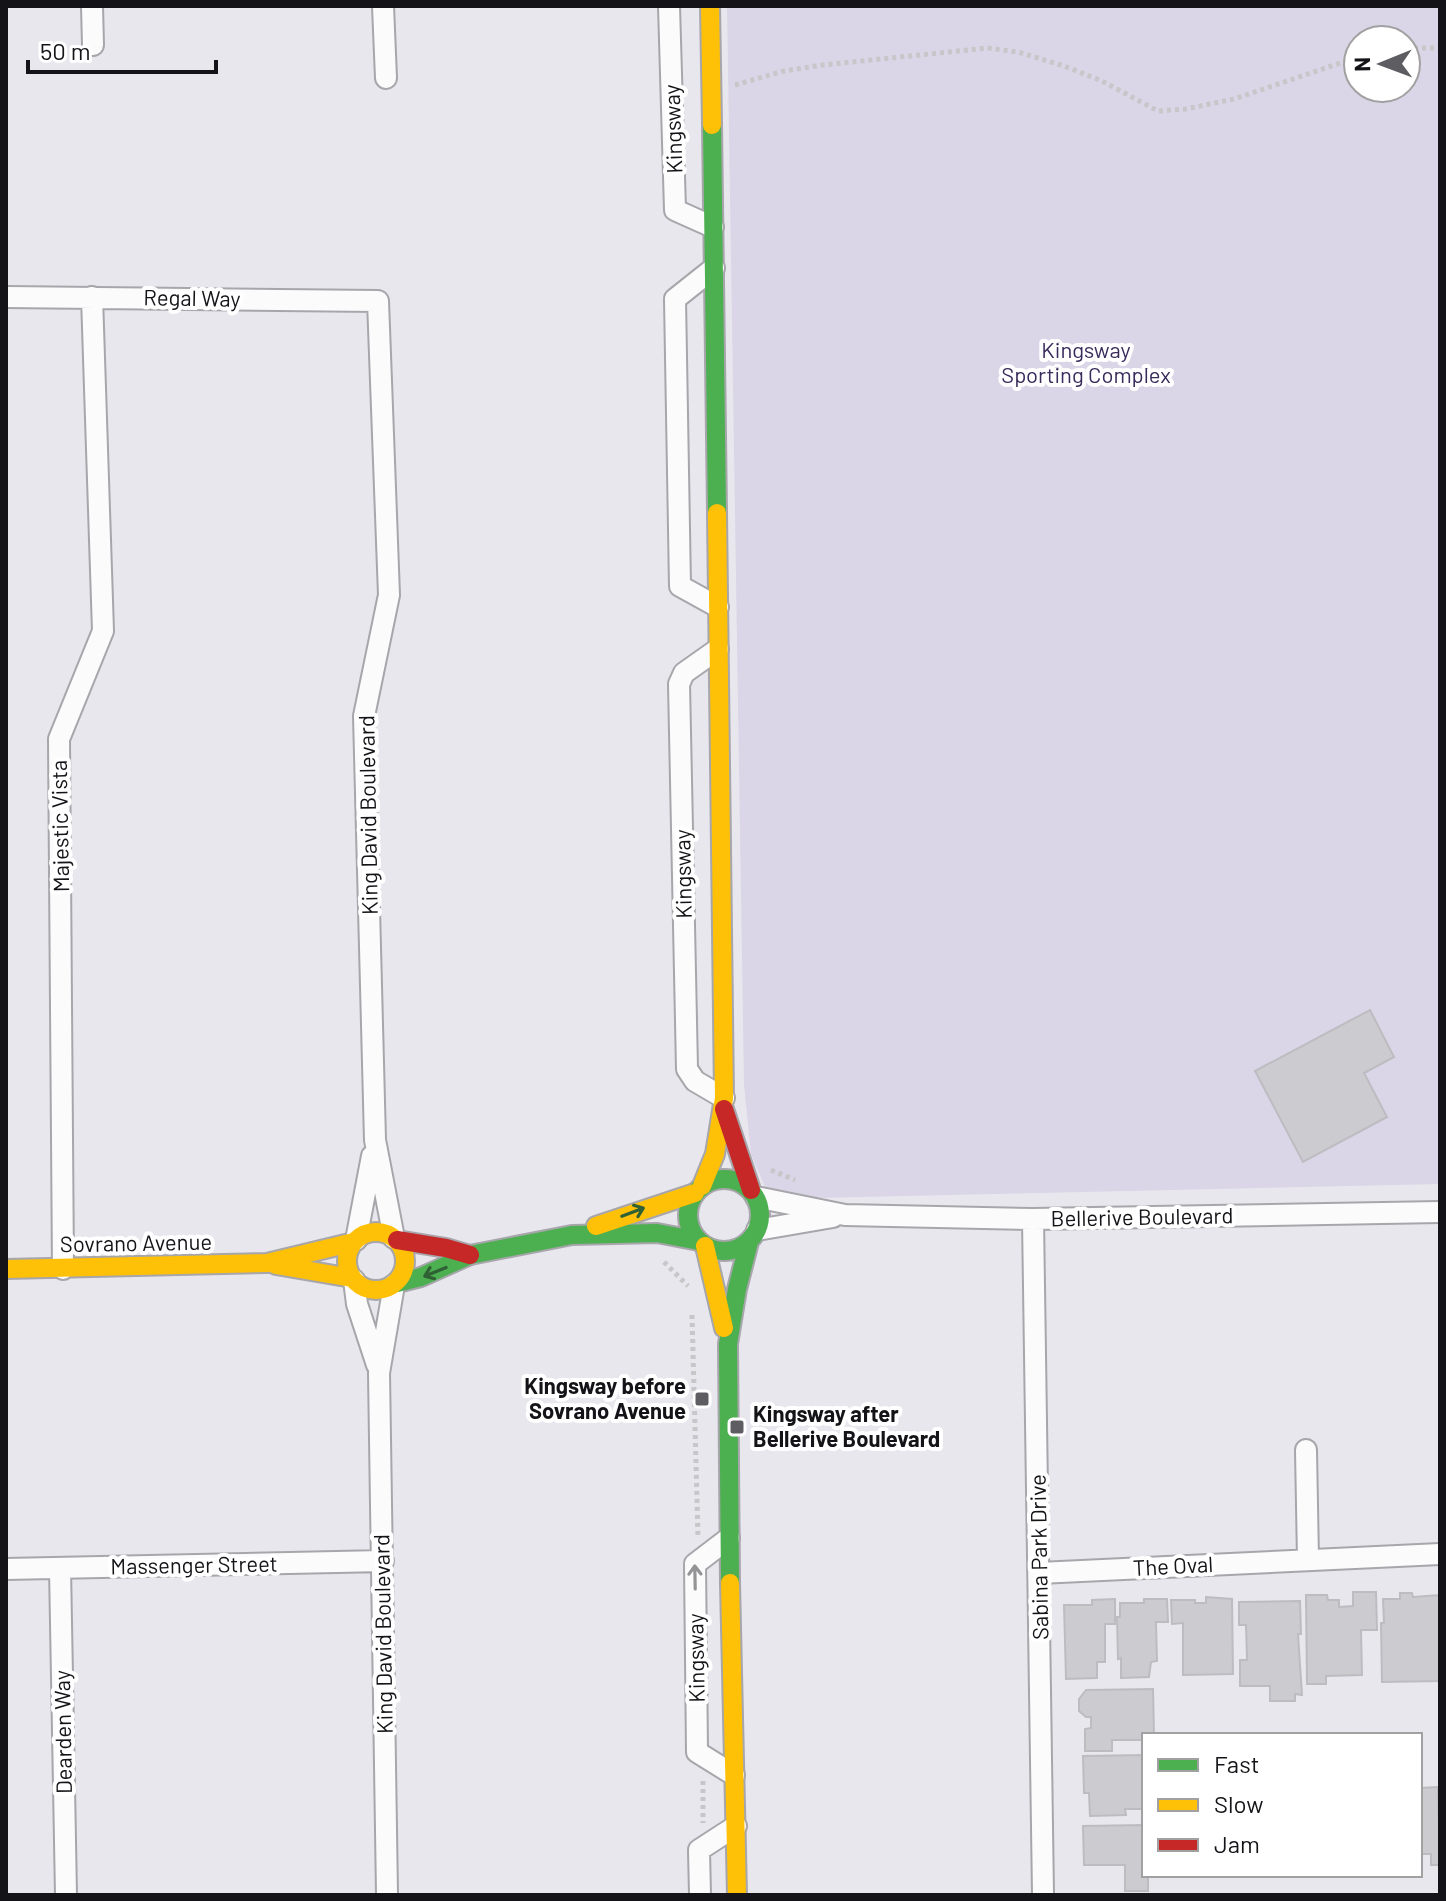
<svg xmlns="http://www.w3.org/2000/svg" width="1446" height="1901" font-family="Barlow,sans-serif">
  <rect width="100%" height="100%" fill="#e8e7ee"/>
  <path fill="#dad6e7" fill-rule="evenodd" d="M727,6H1440V1184L770,1199L751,1154L744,1085ZM1358,40H1406V88H1358Z"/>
  <path fill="#cbcbd0" stroke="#bdbcc1" stroke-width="2" d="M1370,1010L1394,1057L1364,1073L1387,1117L1303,1162L1255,1071Z
    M1353,1592H1376L1377,1630H1361L1362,1675L1326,1676V1684H1307L1306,1595H1327L1328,1600H1339V1607L1353,1606Z
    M1400,1593H1412L1413,1597L1440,1595V1681L1382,1682L1381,1623H1384L1383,1599H1400Z
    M1206,1597L1232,1599L1233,1674L1183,1675V1623L1172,1624L1171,1600H1195V1603H1206Z
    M1115,1599V1624H1105V1662H1097V1678L1066,1679L1064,1605H1092V1600Z
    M1144,1599H1167L1168,1622H1156L1157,1661L1151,1662L1149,1677L1121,1678V1658L1118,1659L1117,1617H1120V1603H1144Z
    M1300,1601L1301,1634H1298L1302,1695L1295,1694V1701H1270V1686H1240V1660H1247L1246,1625H1239V1602Z
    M1153,1689L1154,1735H1144V1740H1112V1751H1085V1729L1091,1728V1717H1086L1079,1711V1699L1086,1690Z
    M1144,1755V1809H1125L1126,1815L1090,1816L1089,1793H1084L1083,1756Z
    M1438,1787L1440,1865H1431V1854H1420V1788Z
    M1144,1825V1875L1175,1876L1148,1877V1891H1125V1865H1084L1083,1826Z"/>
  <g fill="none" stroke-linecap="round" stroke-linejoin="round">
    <defs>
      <path id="street" d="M92,6L93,45
        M383,6L386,78
        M669,6L675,210L713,227
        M714,268L675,299L680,586L718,607
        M6,297L378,301L389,595L364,716L375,1140L394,1238
        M718,649L684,673L679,684L687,1069L695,1081L724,1098
        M756,1197L845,1215L1033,1219L1440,1212
        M1033,1219L1043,1894
        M757,1230L833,1217
        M356,1240L372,1156
        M63,1269L59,739L103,631L92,297
        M354,1280L357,1304L377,1365
        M1306,1450L1308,1560
        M729,1538L695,1564L697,1752L734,1775
        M60,1568L66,1895
        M6,1569L383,1561
        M1039,1573L1440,1554
        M387,1895L379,1373L394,1285
        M700,1895L699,1850L736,1826"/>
      <path id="fast" d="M712,125L717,513
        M688 1215a36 36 0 1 1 72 0a36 36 0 1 1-72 0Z
        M397,1283L421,1277L470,1255L572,1235L657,1233L699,1241
        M730,1583L728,1344L737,1289L749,1242"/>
      <path id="slow" d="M710,6L712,125
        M702,1186L715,1154L724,1098L717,513
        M596,1226L695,1193
        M347 1261a29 29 0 1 1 58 0a29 29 0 1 1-58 0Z
        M705,1246L724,1328
        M276,1265L352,1278
        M6,1269L267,1263L354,1242
        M730,1583L737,1895"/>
      <path id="jam" d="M724,1109L751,1190
        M397,1240L446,1248L470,1255"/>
    </defs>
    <use href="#street" stroke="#a7a6ab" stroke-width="24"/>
    <use href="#fast" stroke="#a7a6ab" stroke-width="22"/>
    <use href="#slow" stroke="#a7a6ab" stroke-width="22"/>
    <use href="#jam" stroke="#a7a6ab" stroke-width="22"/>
    <path stroke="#c7c6c9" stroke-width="5" stroke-dasharray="4 4" stroke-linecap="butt" d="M1406,48H1440
      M735,85L784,71L823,65L987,48L1018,52L1064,66L1102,81L1158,111L1186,109L1234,99L1358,57
      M771,1170L795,1180
      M664,1262L688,1286
      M692,1315L698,1537
      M703,1781V1823"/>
    <use href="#street" stroke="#fcfbfc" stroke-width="20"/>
    <use href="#fast" stroke="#4caf50" stroke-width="18"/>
    <use href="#slow" stroke="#ffc107" stroke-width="18"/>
    <use href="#jam" stroke="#c62828" stroke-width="18"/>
  </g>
  <defs><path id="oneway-shaft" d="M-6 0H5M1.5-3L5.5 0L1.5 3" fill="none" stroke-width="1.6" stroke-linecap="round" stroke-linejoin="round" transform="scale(2)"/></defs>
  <g stroke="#306134">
    <use href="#oneway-shaft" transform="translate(633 1212) rotate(-21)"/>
    <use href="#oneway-shaft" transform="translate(435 1272) rotate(158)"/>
  </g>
  <use stroke="#949395" href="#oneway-shaft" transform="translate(695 1577) rotate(-91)"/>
  <g fill="#5e5d62" stroke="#fff" stroke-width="3">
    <rect x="694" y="1391" width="16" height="16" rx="4"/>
    <rect x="729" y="1419" width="16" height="16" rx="4"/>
  </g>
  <g text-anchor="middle" stroke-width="8" stroke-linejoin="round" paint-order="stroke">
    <g font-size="22" fill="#141317" stroke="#fff">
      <text transform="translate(673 129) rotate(-92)" y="8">Kingsway</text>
      <text transform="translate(192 298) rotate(1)" y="8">Regal Way</text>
      <text transform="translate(368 815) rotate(-91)" y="8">King David Boulevard</text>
      <text transform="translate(60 826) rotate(-91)" y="8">Majestic Vista</text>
      <text transform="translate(683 874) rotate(-91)" y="8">Kingsway</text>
      <text transform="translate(1142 1217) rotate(-1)" y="8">Bellerive Boulevard</text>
      <text transform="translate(136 1243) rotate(-1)" y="8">Sovrano Avenue</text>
      <text transform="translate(1039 1557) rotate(-91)" y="8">Sabina Park Drive</text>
      <text transform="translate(194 1565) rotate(-1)" y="8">Massenger Street</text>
      <text transform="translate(1173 1566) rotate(-3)" y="8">The Oval</text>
      <text transform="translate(383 1634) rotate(-91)" y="8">King David Boulevard</text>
      <text transform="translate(696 1658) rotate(-91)" y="8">Kingsway</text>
      <text transform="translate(63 1732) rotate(-91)" y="8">Dearden Way</text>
    </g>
    <g font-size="22" fill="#392b5c" stroke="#fff">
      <text x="1086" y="358">Kingsway<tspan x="1086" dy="25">Sporting Complex</tspan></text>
    </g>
    <g font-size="22" font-weight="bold" fill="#141317" stroke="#fff" text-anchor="end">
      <text x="686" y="1394">Kingsway before<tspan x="686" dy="25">Sovrano Avenue</tspan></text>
      <text x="753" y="1422" text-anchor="start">Kingsway after<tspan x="753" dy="25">Bellerive Boulevard</tspan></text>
    </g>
  </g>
  <rect width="1446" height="1901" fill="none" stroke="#141317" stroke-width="16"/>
  <rect x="1142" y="1733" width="280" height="144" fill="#ffffff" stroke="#a1a1a2" stroke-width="2"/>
  <rect x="1158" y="1759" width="40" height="12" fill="#4caf50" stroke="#a1a1a2" stroke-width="2"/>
  <text x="1214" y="1773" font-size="24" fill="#141317">Fast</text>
  <rect x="1158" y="1799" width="40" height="12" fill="#ffc107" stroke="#a1a1a2" stroke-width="2"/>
  <text x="1214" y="1813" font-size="24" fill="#141317">Slow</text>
  <rect x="1158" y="1839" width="40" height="12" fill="#c62828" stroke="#a1a1a2" stroke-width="2"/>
  <text x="1214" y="1853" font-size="24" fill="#141317">Jam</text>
  <g transform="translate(1382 64) rotate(269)"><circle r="38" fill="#ffffff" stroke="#a1a1a2" stroke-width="2"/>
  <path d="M0-6L14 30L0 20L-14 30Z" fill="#5e5d62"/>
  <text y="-12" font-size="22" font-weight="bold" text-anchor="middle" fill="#141317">N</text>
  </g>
  <path d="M28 60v12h188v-12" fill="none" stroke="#141317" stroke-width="4"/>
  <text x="40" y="60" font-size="24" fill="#141317" stroke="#ffffff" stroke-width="6" paint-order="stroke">50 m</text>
</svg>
